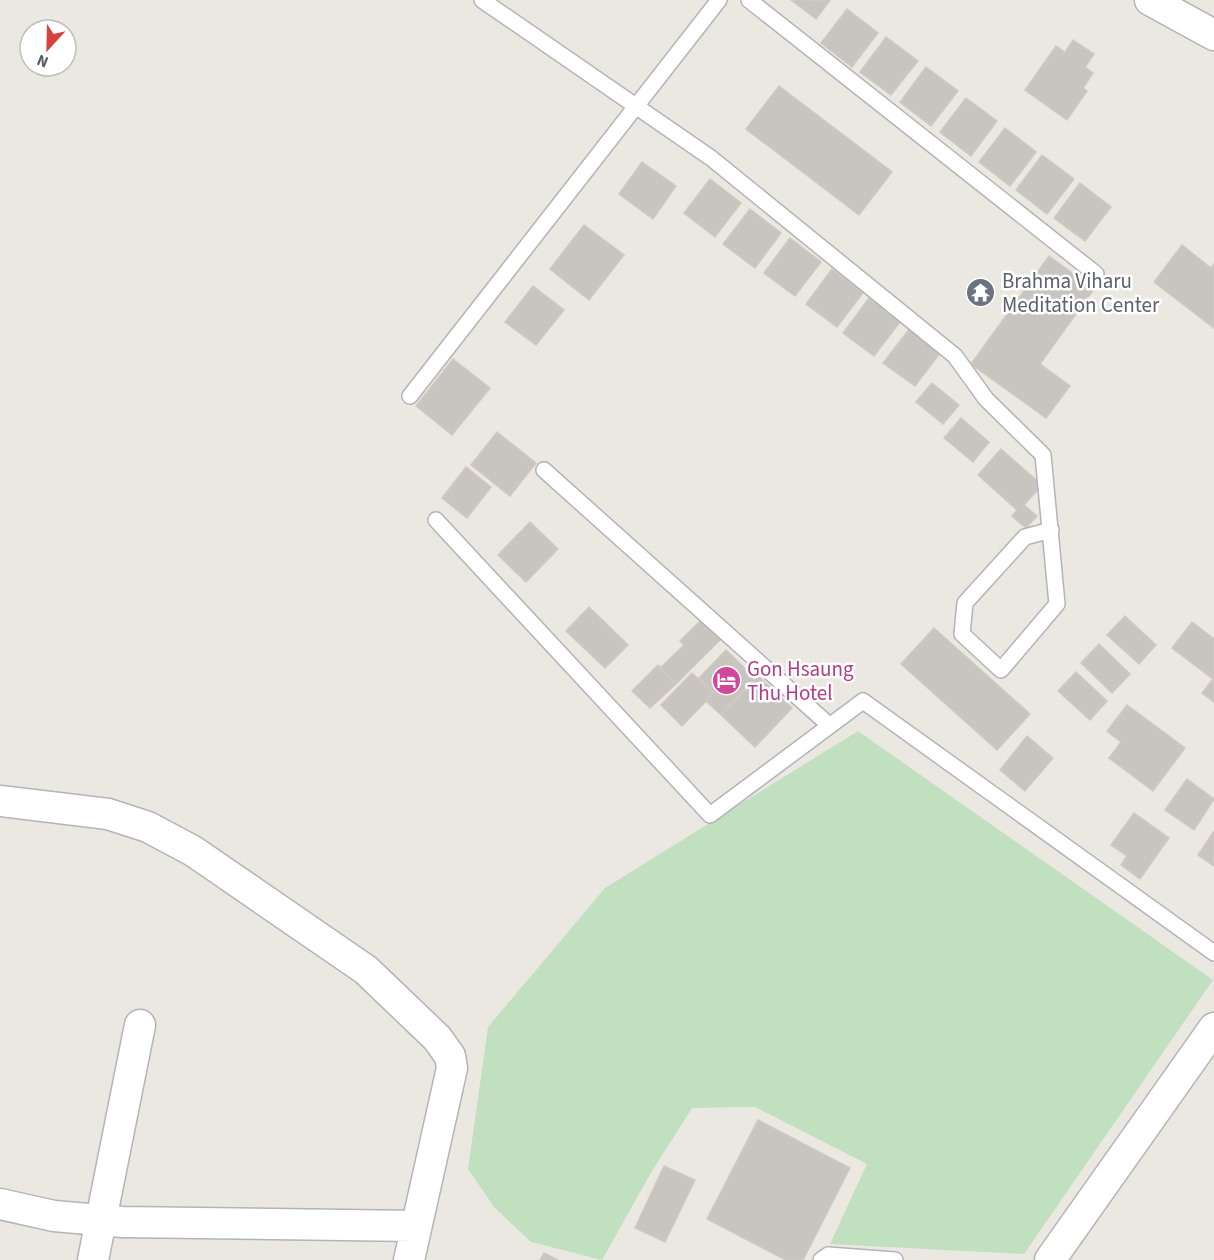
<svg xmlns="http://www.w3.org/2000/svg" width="1214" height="1260" font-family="'Source Sans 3',sans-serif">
  <rect width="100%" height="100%" fill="#ebe8e1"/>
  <path fill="#c1e0c0" d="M858,731L1213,980L1024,1254L830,1244L867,1164L755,1107L692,1108L649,1176L602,1260L531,1242L494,1207L468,1169L488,1027L605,888Z"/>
  <path fill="#c8c5c0" stroke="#cfc9c0" stroke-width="1.5" d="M791,0H830L816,19Z
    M847,9L878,33L852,67L821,43Z
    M886,37L918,61L891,95L860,72Z
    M1073,40L1094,54L1085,67L1093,73L1083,88L1087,91L1067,120L1025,90L1056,46L1065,52Z
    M926,67L958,91L931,126L900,102Z
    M779,86L892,172L859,215L746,129Z
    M966,98L997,121L971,156L940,132Z
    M1005,128L1036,152L1010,186L979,162Z
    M1042,155L1074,179L1047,214L1016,190Z
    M642,162L676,186L653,219L619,194Z
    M710,179L741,203L715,237L684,213Z
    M1080,183L1111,207L1085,241L1054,218Z
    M750,209L781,233L755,268L723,244Z
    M584,225L624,255L589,300L550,269Z
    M790,238L821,262L795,296L764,273Z
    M1182,245L1211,268L1214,264V328L1154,282Z
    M1049,256L1094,289L1040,364L1070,386L1046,418L971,364Z
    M832,269L863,293L837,327L806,304Z
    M533,286L564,310L536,345L505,322Z
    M869,298L900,322L874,356L843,333Z
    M910,328L941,352L915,386L883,363Z
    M453,359L490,388L452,435L416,406Z
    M932,383L959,405L943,424L916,402Z
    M961,418L989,442L973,462L944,438Z
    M497,432L536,463L510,496L471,465Z
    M1001,449L1042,485L1024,505L1037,516L1026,528L1012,516L1017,510L978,475Z
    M466,467L491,487L467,518L442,498Z
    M530,522L558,549L526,582L498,555Z
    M589,607L628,645L605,668L566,631Z
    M1125,616L1156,645L1139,664L1107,635Z
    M701,620L720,640L676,684L660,668L684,645L680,641Z
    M1192,622L1214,639V702L1202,693L1213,679L1172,648Z
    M934,628L1030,714L997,750L901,664Z
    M1099,644L1130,674L1112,693L1081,663Z
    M726,650L756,679L721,715L706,701L714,693L699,678Z
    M658,665L676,684L650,708L632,691Z
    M1076,672L1107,701L1090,720L1058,691Z
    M692,673L714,693L682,726L661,705Z
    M757,675L792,708L755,747L721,715Z
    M1127,705L1185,748L1153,791L1109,758L1121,742L1107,731Z
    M1027,736L1053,758L1025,791L1000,770Z
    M1187,779L1214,799L1194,830L1165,810Z
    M1134,813L1169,838L1140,879L1121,865L1127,856L1111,845Z
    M1214,831V866L1198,855Z
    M758,1120L850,1168L803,1260H786L707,1219Z
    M664,1166L695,1180L665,1242L635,1228Z
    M544,1253L558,1260H540Z"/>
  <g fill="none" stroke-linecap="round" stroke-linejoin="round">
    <defs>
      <path id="service" d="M482,0L711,158L955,356L986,399L1043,455L1057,604L1001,670L962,634L965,603L1025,537L1051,530
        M749,0L1096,274
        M410,396L719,0
        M544,470L829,725
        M436,520L710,815L863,701L1214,953
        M821,1260L828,1255L895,1260"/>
      <path id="minor" d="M1150,0L1214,35
        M0,801L108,814L148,827L193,851L366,970L437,1038L450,1056L452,1068L409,1260
        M0,1204L54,1216L123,1222L416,1226
        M93,1260L140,1025
        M1050,1260L1214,1028"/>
    </defs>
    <use href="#service" stroke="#b2b4b7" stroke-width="18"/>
    <use href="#minor" stroke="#b2b4b7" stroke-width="33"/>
    <use href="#service" stroke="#fff" stroke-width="15"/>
    <use href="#minor" stroke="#fff" stroke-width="30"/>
  </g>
  <defs>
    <symbol id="temple-disc" viewBox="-11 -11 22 22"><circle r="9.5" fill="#6b7280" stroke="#fff"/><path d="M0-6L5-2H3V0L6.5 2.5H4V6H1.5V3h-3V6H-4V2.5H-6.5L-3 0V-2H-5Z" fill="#fff"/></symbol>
    <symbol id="hotel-disc" viewBox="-11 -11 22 22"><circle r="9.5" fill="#d1479c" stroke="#fff"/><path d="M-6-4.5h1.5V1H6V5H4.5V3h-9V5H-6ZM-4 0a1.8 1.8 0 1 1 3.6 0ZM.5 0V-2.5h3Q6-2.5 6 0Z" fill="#fff"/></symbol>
  </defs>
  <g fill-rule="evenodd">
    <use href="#temple-disc" x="964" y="276" width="33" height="33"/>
    <use href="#hotel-disc" x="710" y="664" width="33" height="33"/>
  </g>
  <g text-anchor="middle" stroke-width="5" stroke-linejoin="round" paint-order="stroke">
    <g font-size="21" fill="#5b616d" stroke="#fff" text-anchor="start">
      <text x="1002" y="288">Brahma Viharu<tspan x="1002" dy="24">Meditation Center</tspan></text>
    </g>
    <g font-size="21" fill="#b23c85" stroke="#fff" text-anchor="start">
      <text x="747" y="676">Gon Hsaung<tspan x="747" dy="24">Thu Hotel</tspan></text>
    </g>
  </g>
  <g transform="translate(48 48) rotate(202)"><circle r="28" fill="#ffffff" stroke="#bdbebf" stroke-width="1.5"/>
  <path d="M0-4.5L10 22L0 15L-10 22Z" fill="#d5423d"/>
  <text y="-9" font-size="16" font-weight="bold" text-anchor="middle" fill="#5a5d60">N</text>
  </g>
</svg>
